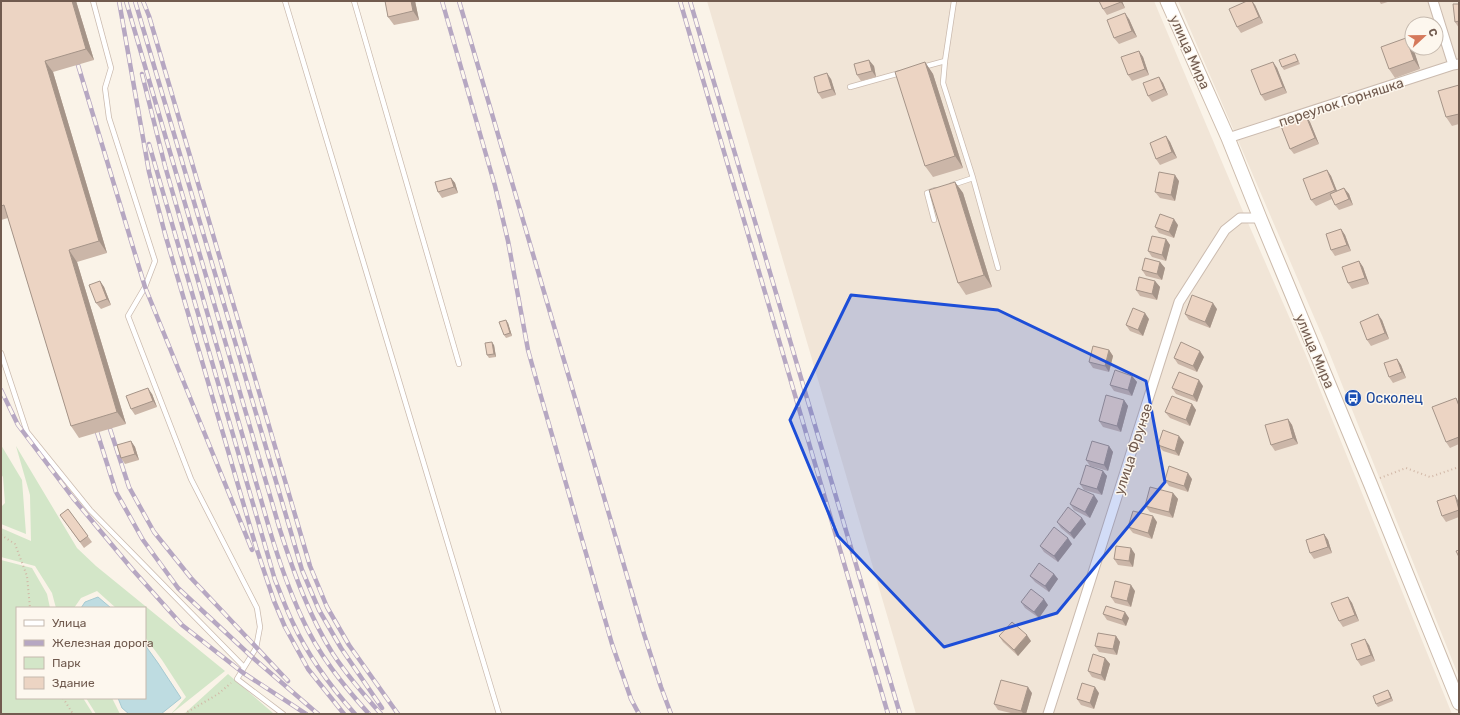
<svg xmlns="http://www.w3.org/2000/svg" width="1460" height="715" font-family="Rubik,sans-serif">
  <rect width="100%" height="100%" fill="#faf3e8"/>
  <path fill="#f1e5d7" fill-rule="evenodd" d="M707,1H1154L1241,207L1305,353L1452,714H916Z
    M1178,1H1459V677L1327,347ZM1412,24H1436V48H1412Z"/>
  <path fill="#d3e6c8" d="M1,445L22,480L26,534L1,524V507L5,503L3,477L1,474Z
    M16,446L77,548L96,566L225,671L171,714L186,697L162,660L145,637V608H116L97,591L81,598L74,608H56L52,593L35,566L1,557V528L31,541L30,495Z
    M1,560L32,568L47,594L50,608H17V698H83L93,714H1Z
    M228,674L274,714H184Z
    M86,698H112L120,714H96Z"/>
  <path fill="#bedce1" stroke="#a6cad2" d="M98,597L111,608H81L85,602Z
    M145,645L158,663L181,698L161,714H129L122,708L118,698H145Z"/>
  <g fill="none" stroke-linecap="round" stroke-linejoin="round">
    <defs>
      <path id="service" d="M93,1L111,68L105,88L109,118L155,261L145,287L128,316L191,479L257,608L260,627L256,648L237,679L283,714
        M285,1L499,714
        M354,1L459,364
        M954,1L945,61L943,83L973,178L998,268
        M923,67L945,61
        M850,87L900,73
        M952,185L973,178
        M934,220L927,193L935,190
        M1,353L27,432L90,510L244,667"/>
      <path id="minor" d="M1433,1L1453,65L1459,64
        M1228,138L1453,65
        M1048,714L1179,302L1225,230L1240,218H1260"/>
      <path id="secondary" d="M1167,1L1228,138L1260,218L1370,483L1459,703"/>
    </defs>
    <use href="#service" stroke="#cbbbaf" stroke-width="6"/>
    <use href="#minor" stroke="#cbbbaf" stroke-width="11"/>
    <use href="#secondary" stroke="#cdbcad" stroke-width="15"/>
    <path stroke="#d1b7a6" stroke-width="2" stroke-dasharray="1 3" stroke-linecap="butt" d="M1380,478L1406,468L1430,477L1459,467
      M1,535L15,544L27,576L30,608
      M63,698L73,714
      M184,714L218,694L231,683"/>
    <use href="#service" stroke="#fff" stroke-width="4.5"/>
    <use href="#minor" stroke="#fff" stroke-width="9"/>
    <use href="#secondary" stroke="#fff" stroke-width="13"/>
    <defs>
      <path id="rail" d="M119,1L149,172L165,234L256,547L274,601L285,627L308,669L344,714
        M126,1L280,530C294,573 309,616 333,654C347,675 364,695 381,714
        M135,1L302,570L319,610L341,648L382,708
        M143,1L149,16L310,566L327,607L349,645L398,714
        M442,1L495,186L508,241L528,350L538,386L612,644L631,699L639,714
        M459,1L644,634L661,687L671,714
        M680,1L888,714
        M690,1L900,714
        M78,65L145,287L252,550
        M142,74L165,166L270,531C279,561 289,590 302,618C318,654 343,685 369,714
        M149,144L275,580C281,594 286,609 293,623C308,656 331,687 355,714
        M1,390L18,425L73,498L132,569L182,625L242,672L306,714
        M110,429L129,487L154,532L191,578L288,681
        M97,432L116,492L143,540L178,588L252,657L318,714"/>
    </defs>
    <use href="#rail" stroke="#b6a7c2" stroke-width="4.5"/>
    <use href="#rail" stroke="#fdf7ee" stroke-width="3" stroke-dasharray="9" stroke-linecap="butt"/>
  </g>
  <path fill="#cbb6a8" d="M1,1H76L94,60L53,72L107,253L77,262L126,424L79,438L71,426L8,218L1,220Z
    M385,1H415L419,20L394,25L388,17Z
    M1099,1H1122L1125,8L1107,15L1103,9Z
    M1379,1H1391L1381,4Z
    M1459,4V28L1455,22Z
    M1255,5L1263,23L1241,33L1237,27Z
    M1129,19L1137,37L1119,44L1114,38Z
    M1412,48H1413L1420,69L1395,78L1389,69Z
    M1139,51L1143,57L1149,75L1132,81L1128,75Z
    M1295,54L1297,57L1300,64L1284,70L1282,67Z
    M925,62L933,74L963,168L933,177L925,166Z
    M1273,62L1277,68L1287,93L1265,101L1261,95Z
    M874,66L876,77L861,81L857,75Z
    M1159,77L1163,83L1168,95L1152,102L1148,96Z
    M831,79L836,95L822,99L818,93Z
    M1459,85V124L1452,126L1446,117Z
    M1306,116L1310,122L1319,144L1294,154L1290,149Z
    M1166,136L1170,142L1177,158L1160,165L1156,159Z
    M1327,170L1331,176L1337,191L1344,188L1349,194L1353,205L1339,210L1335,205L1332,199L1316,206L1311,200Z
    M451,178L455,183L458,193L442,198L438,192Z
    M1179,181L1175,201L1160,198L1155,192Z
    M955,182L963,193L992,287L966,295L958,283Z
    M1178,225L1174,238L1159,233L1155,227Z
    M1341,229L1345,235L1351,251L1335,256L1331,250Z
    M1166,239L1170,245L1166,261L1152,257L1148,251Z
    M1359,261L1363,267L1369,284L1352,289L1348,283Z
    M1160,262L1165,268L1162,280L1146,276L1142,270Z
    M100,281L104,287L111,305L101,309L96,303Z
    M1155,281L1160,287L1157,300L1140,296L1136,290Z
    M1217,309L1210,328L1189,320L1185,314Z
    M1149,319L1143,336L1130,331L1126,325Z
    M1382,320L1389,339L1371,346L1367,340Z
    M508,323L512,336L506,338L504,335Z
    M494,345L496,357L489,358L487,355Z
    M1109,350L1113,356L1109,372L1093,368L1089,362Z
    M1204,357L1197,372L1178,364L1174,358Z
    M1397,359L1401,365L1406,378L1393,383L1389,377Z
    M1132,376L1137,382L1132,396L1114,391L1110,385Z
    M1203,386L1197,402L1176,394L1172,388Z
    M152,394L157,407L135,415L131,409Z
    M1456,398L1459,403V444L1450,448L1446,442Z
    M1124,400L1128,406L1121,432L1103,427L1099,421Z
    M1192,404L1196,410L1190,426L1170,418L1165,412Z
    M1288,419L1292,425L1298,444L1275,451L1271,445Z
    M131,441L135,447L139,460L125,464L121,458Z
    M1184,442L1179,456L1163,451L1158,445Z
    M1109,446L1113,452L1108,471L1090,466L1086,460Z
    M1103,471L1107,476L1102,495L1084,490L1080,484Z
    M1192,479L1188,492L1169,486L1165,480Z
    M1173,493L1178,499L1173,518L1150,512L1145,506Z
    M1098,501L1090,518L1074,510L1070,504Z
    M1459,501V517L1446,522L1442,516Z
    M68,509L92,542L84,548L60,515Z
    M1082,518L1086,524L1074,539L1061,528L1057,522Z
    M1157,522L1152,539L1133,533L1128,527Z
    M1324,534L1328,540L1332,553L1314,559L1310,553Z
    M1072,544L1058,562L1044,552L1040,546Z
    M1135,554L1133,567L1118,565L1114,559Z
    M1054,574L1058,579L1049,592L1035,582L1030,576Z
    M1135,591L1131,607L1115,603L1111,597Z
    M1348,597L1352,603L1359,621L1343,627L1339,621Z
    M1021,602L1048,605L1039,618L1025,608Z
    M1103,614L1129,618L1126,626L1107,620Z
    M999,636L1031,641L1018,656L1003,642Z
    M1116,636L1120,642L1117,655L1099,652L1095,646Z
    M1369,645L1375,661L1361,666L1357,660Z
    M1105,658L1110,664L1105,681L1092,677L1088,671Z
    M1032,693L1026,714H1015L998,710L994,704Z
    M1099,693L1094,709L1081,705L1077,699Z
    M1390,693L1393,701L1378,707L1376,704Z"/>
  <path fill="#a59488" d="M72,1H76L94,60L86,49Z
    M411,1H415L419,20L413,11Z
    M1120,1H1122L1125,8Z
    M1252,1L1255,5L1263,23L1259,17Z
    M1125,13L1129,19L1137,37L1132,31Z
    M1406,38L1412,47V48H1413L1420,69L1414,60Z
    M1139,51L1143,57L1149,75L1145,69Z
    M869,60L874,66L876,77L872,71Z
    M45,61L53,72L107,253L99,241Z
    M925,62L933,74L963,168L955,156Z
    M1273,62L1277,68L1287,93L1283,87Z
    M827,73L831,79L836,95L832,89Z
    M1159,77L1163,83L1168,95L1164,89Z
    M1306,116L1310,122L1319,144L1315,138Z
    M1166,136L1170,142L1177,158L1172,152Z
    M1327,170L1331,176L1339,196L1335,190Z
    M1175,175L1179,181L1175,201L1171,195Z
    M451,178L455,183L458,193L454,187Z
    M955,182L963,193L992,287L984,275Z
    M1344,188L1349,194L1353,205L1349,199Z
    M1174,219L1178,225L1174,238L1169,232Z
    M1341,229L1345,235L1351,251L1347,245Z
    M1166,239L1170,245L1166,261L1162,255Z
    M69,250L77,262L126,424L117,412Z
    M1359,261L1363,267L1369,284L1365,278Z
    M1160,262L1165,268L1162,280L1157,274Z
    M100,281L104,287L111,305L107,299Z
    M1155,281L1160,287L1157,300L1152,294Z
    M1213,303L1217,309L1210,328L1205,322Z
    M1145,313L1149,319L1143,336L1138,330Z
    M1378,314L1382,320L1389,339L1385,333Z
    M506,320L508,323L512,336L510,333Z
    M492,342L494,345L496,357L494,354Z
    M1109,350L1113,356L1109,372L1105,366Z
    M1200,351L1204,357L1197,372L1193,366Z
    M1397,359L1401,365L1406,378L1402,372Z
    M1132,376L1137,382L1132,396L1128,390Z
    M1199,380L1203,386L1197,402L1193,396Z
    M148,388L152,394L157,407L153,401Z
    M1124,400L1128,406L1121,432L1117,426Z
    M1192,404L1196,410L1190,426L1186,420Z
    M1288,419L1292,425L1298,444L1293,438Z
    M1179,436L1184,442L1179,456L1175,451Z
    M131,441L135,447L139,460L135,454Z
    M1109,446L1113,452L1108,471L1104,465Z
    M1103,471L1107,476L1102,495L1097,489Z
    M1188,473L1192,479L1188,492L1184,486Z
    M1173,493L1178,499L1173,518L1169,512Z
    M1094,495L1098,501L1090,518L1085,512Z
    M1455,495L1459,502V509Z
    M1153,516L1157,522L1152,539L1148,533Z
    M1082,518L1086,524L1074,539L1070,533Z
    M1324,534L1328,540L1332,553L1328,547Z
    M1068,538L1072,544L1058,562L1054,556Z
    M1131,548L1135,554L1133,567L1129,561Z
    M1054,574L1058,579L1049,592L1045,586Z
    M1131,585L1135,591L1131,607L1127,601Z
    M1348,597L1352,603L1359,621L1355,615Z
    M1044,599L1048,605L1039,618L1034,612Z
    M1125,612L1129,618L1126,626L1122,620Z
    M1027,635L1031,641L1018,656L1014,650Z
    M1116,636L1120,642L1117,655L1113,649Z
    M1365,639L1369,645L1375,661L1371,655Z
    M1105,658L1110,664L1105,681L1101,675Z
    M1028,687L1032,693L1026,714H1024L1021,711Z
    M1095,687L1099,693L1094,709L1090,703Z
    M1388,690L1390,693L1393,701L1391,698Z"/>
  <path fill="#ecd4c3" stroke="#a59488" d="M1,1H72L86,49L45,61L99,241L69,250L117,412L71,426L4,205L1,206Z
    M385,1H411L413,11L388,17Z
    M1099,1H1120L1121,2L1103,9Z
    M1247,1H1252L1259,17L1237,27L1229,9Z
    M1453,4H1459V21L1455,22Z
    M1125,13L1132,31L1114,38L1107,20Z
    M1406,38L1414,60L1389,69L1381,47Z
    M1139,51L1145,69L1128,75L1121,57Z
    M1295,54L1298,61L1282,67L1279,60Z
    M869,60L872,71L857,75L854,64Z
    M925,62L955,156L925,166L895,72Z
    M1273,62L1283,87L1261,95L1251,70Z
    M827,73L832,89L818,93L814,77Z
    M1159,77L1164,89L1148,96L1143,83Z
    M1459,85V114L1446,117L1438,91Z
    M1306,116L1315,138L1290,149L1281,126Z
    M1166,136L1172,152L1156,159L1150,143Z
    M1327,170L1335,190L1311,200L1303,179Z
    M1159,172L1175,175L1171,195L1155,192Z
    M451,178L454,187L438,192L435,182Z
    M955,182L984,275L958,283L929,190Z
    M1344,188L1349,199L1335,205L1330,194Z
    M1160,214L1174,219L1169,232L1155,227Z
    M1341,229L1347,245L1331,250L1326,234Z
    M1152,236L1166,239L1162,255L1148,251Z
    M1145,258L1160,262L1157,274L1142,270Z
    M1359,261L1365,278L1348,283L1342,267Z
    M1139,277L1155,281L1152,294L1136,290Z
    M100,281L107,299L96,303L89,285Z
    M1192,295L1213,303L1205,322L1185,314Z
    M1133,308L1145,313L1138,330L1126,325Z
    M1378,314L1385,333L1367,340L1360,322Z
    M506,320L510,333L504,335L499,322Z
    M492,342L494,354L487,355L485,343Z
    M1181,342L1200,351L1193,366L1174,358Z
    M1093,346L1109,350L1105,366L1089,362Z
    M1397,359L1402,372L1389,377L1384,363Z
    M1115,370L1132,376L1128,390L1110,385Z
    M1179,372L1199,380L1193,396L1172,388Z
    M148,388L153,401L131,409L126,396Z
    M1106,395L1124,400L1117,426L1099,421Z
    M1172,396L1192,404L1186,420L1165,412Z
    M1456,398L1459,406V437L1446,442L1432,407Z
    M1288,419L1293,438L1271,445L1265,425Z
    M1163,430L1179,436L1175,451L1158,445Z
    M131,441L135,454L121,458L117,445Z
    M1092,441L1109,446L1104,465L1086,460Z
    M1086,465L1103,471L1097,489L1080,484Z
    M1169,466L1188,473L1184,486L1165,480Z
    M1150,487L1173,493L1169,512L1145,506Z
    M1078,488L1094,495L1085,512L1070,504Z
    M1455,495L1459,510L1442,516L1437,501Z
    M1068,507L1082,518L1070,533L1057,522Z
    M68,509L88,536L80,542L60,515Z
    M1133,511L1153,516L1148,533L1128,527Z
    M1054,527L1068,538L1054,556L1040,546Z
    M1324,534L1328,547L1310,553L1306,540Z
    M1116,546L1131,548L1129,561L1114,559Z
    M1459,550V557L1456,551Z
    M1039,563L1054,574L1045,586L1030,576Z
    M1115,581L1131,585L1127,601L1111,597Z
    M1031,589L1044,599L1034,612L1021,602Z
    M1348,597L1355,615L1339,621L1331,603Z
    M1106,606L1125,612L1122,620L1103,614Z
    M1012,622L1027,635L1014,650L999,636Z
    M1098,633L1116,636L1113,649L1095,646Z
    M1365,639L1371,655L1357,660L1351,644Z
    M1093,654L1105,658L1101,675L1088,671Z
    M1001,680L1028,687L1021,711L994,704Z
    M1082,683L1095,687L1090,703L1077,699Z
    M1388,690L1391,698L1376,704L1373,696Z"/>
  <path fill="#1d4ed8" fill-opacity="0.2" stroke="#1d4ed8" stroke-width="3" stroke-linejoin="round" d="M851,295L998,310L1146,381L1165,482L1057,613L944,647L838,536L790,420Z"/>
  <defs>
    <symbol id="bus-disc" viewBox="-11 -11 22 22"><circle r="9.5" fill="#1a4fb4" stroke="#fdf7ee"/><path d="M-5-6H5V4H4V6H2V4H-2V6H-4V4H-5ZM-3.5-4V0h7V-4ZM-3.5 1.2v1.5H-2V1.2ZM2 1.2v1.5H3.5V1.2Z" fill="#fff"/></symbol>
  </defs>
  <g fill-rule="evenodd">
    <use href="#bus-disc" x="1343" y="388" width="20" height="20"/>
  </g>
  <g text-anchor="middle" stroke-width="3" stroke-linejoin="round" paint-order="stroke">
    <g font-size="14" fill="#715b4f" stroke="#fdf7ee">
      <text transform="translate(1190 52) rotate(66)" y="5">улица Мира</text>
      <text transform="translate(1341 102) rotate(-18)" y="5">переулок Горняшка</text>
      <text transform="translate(1315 351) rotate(67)" y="5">улица Мира</text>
      <text transform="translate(1133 449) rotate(-72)" y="5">улица Фрунзе</text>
    </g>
    <g font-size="14" fill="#164399" stroke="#fdf7ee" text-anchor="start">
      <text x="1366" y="403">Осколец</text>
    </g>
  </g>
  <rect width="1460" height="715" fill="none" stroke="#715b4f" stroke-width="4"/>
  <rect x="16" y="607" width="130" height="92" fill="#fdf7ee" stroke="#c5b9ae"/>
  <rect x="24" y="620" width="20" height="6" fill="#ffffff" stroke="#c5b9ae"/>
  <text x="52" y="627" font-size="12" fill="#715b4f">Улица</text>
  <rect x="24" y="640" width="20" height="6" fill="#b6a7c2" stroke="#c5b9ae"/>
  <text x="52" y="647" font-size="12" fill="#715b4f">Железная дорога</text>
  <rect x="24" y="657" width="20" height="12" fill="#d3e6c8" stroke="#c5b9ae"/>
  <text x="52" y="667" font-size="12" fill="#715b4f">Парк</text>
  <rect x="24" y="677" width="20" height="12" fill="#ecd4c3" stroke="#c5b9ae"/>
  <text x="52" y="687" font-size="12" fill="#715b4f">Здание</text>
  <g transform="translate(1424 36) rotate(68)"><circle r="19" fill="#fdf7ee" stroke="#c5b9ae"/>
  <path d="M0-3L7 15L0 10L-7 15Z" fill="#d5795b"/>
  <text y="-6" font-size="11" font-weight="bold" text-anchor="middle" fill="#715b4f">С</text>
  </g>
</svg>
